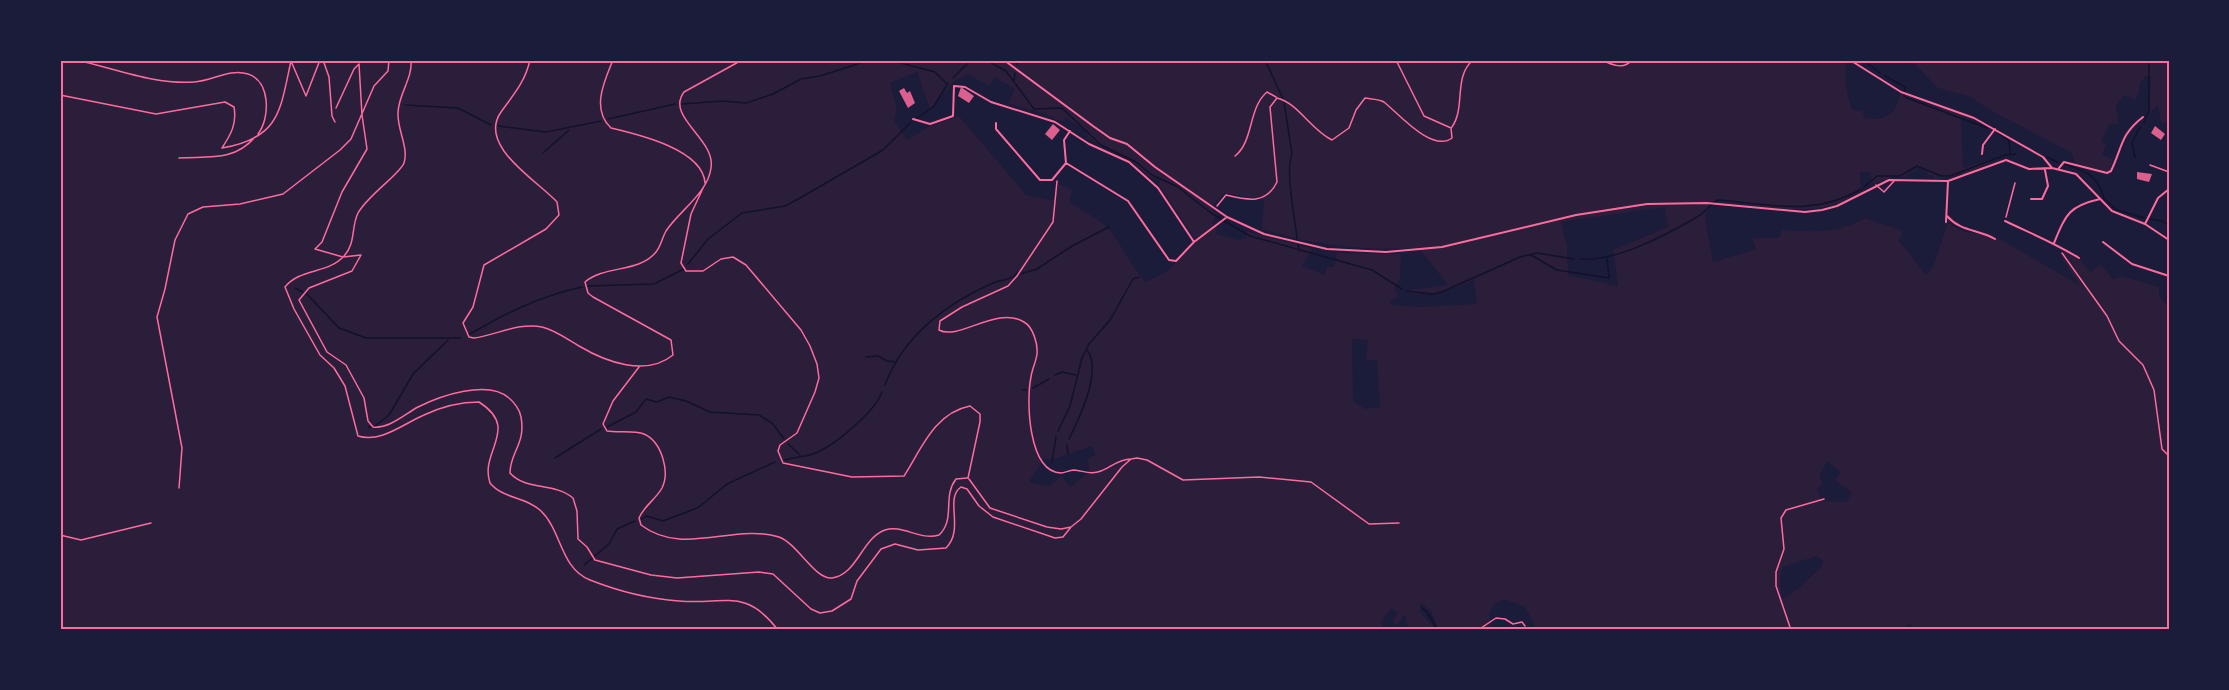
<svg xmlns="http://www.w3.org/2000/svg" width="2229" height="690" font-family="'Roboto Condensed',sans-serif">
  <rect width="100%" height="100%" fill="#1b1b3a"/>
  <path fill="#2a1e3b" fill-rule="evenodd" d="M60,60H1846C1844,79 1846,90 1852,110L1863,111L1864,118C1888,121 1894,115 1901,93L1922,103L1964,114L1961,119L1963,168L1989,160L1991,163L1963,175L1962,173L1953,177L1934,179V176L1928,175L1924,168L1918,167L1905,177H1893L1873,184L1870,172H1860L1861,190C1851,196 1840,204 1828,206C1793,215 1744,203 1708,201L1707,205H1711L1705,216L1713,262L1756,249L1752,238H1779L1782,230C1811,232 1840,233 1865,218L1903,231L1899,241L1926,275L1933,267L1948,223L1961,231L1996,237L2079,285L2062,258L2064,251L2079,259L2091,272L2100,264L2113,279L2121,276L2159,287V296L2166,305L2169,303V630H1915L1909,623L1903,630H1534L1536,628L1525,607L1504,599L1495,603L1489,614L1492,627L1506,630H1439L1431,611L1420,603V612L1436,630H1408L1405,614L1397,625L1392,621L1398,613L1391,608L1381,622L1385,630H60ZM917,72L930,109L954,81L967,74L990,86L994,77L1015,89L1008,103C1029,110 1043,111 1062,122L1066,118L1086,131L1089,139L1131,161L1148,176L1160,180L1159,185L1197,242L1167,271L1146,282C1132,268 1125,251 1114,236C1103,220 1084,212 1069,202L1072,190L1058,184L1055,201L1026,195L959,116L930,126L907,140L894,120L897,109L890,83ZM1224,193L1264,200L1262,229C1314,245 1364,251 1419,248L1448,285L1410,290L1409,292C1433,299 1452,289 1474,280L1477,304L1419,307L1392,305L1390,301L1399,297L1394,288L1400,278L1401,254L1337,253L1334,267H1327L1325,275L1302,266L1312,249L1246,231L1247,238L1238,240L1216,234L1217,227L1212,223L1217,214L1212,211L1213,205ZM1665,207L1668,227L1613,250L1618,286L1568,275L1567,246L1561,222ZM1352,339L1368,340L1366,361L1377,360L1380,407L1365,409L1353,401ZM1092,446L1095,455L1088,459L1089,472L1070,487L1062,476L1049,486L1029,482L1044,458L1051,460ZM1827,462L1841,472L1835,480L1852,493L1846,502L1822,501L1817,490L1823,484L1819,475ZM1817,556L1823,561L1822,566L1798,589L1782,599L1780,581L1782,567Z
    M1911,60H2169V121L2161,123L2158,105L2149,113L2151,77L2146,76L2141,82L2136,100L2124,95L2116,105L2118,123L2109,125L2101,142L2106,145L2102,154L2113,160L2110,170L2103,173L2075,163L2072,153L1988,109L1971,97L1938,88Z"/>
  <g fill="none" stroke-linecap="round" stroke-linejoin="round">
    <path stroke="#12122b" stroke-width="1.5" d="M889,60L935,72L947,84
      M966,60L969,62L977,60
      M986,60L1006,71L1034,109L1062,108L1101,145L1136,162L1152,175L1178,187L1211,213L1250,236L1372,270L1402,289
      M1265,60L1283,99
      M1863,60L1880,73
      M1017,64L1018,60
      M1885,76L1905,87L1904,96L1907,98L1987,128
      M953,78L969,62
      M1014,81L1015,73
      M1284,102L1292,154C1285,170 1295,218 1297,239
      M682,104L723,101L746,103L773,94L801,79L820,76L870,60
      M405,105L458,108L491,125
      M608,119L675,104
      M916,119L934,106L948,83
      M2144,123L2149,111V60
      M498,126L546,132L601,121
      M1998,133L2009,141L2010,154
      M543,153L569,130
      M2047,157L2059,163
      M2135,157L2132,143L2140,127
      M2064,164C2085,171 2099,175 2104,199L2117,210L2144,218
      M1864,187L1877,176H1900L1917,166L1941,176H1950L2005,155L2016,154
      M2150,219L2163,221L2169,226
      M1298,244L1299,251
      M1531,255L1557,270L1609,278L1607,258
      M1580,259C1616,262 1666,235 1697,217C1706,212 1709,205 1718,200C1769,204 1814,217 1861,189
      M688,264L708,239L742,213L785,206L800,198L883,150L911,122
      M1020,274L1037,269L1072,246L1109,227
      M587,286L654,284L684,269
      M295,288L303,292
      M1406,291L1433,294L1444,291L1520,257L1537,253L1574,259
      M306,293L339,328L366,338H461
      M470,334C506,313 540,296 582,287
      M866,357L878,356L887,361L897,362
      M1055,375L1062,372L1076,375
      M885,385C903,336 947,303 993,283C1002,279 1011,281 1018,272
      M1033,388L1049,379
      M1023,390H1027
      M368,427H374L389,415L413,374L448,340
      M607,427L636,412L646,399L657,402L669,397L686,401L710,412L759,415L772,423L784,439
      M1058,431L1070,406L1082,358L1089,344L1110,320L1133,279L1139,277
      M1069,439C1079,419 1103,370 1087,350
      M788,444L800,455
      M1067,445L1068,454
      M555,458L601,429
      M785,460C794,457 804,457 813,454C833,447 875,412 882,392
      M1052,461L1056,437
      M642,519L646,516L663,521L687,512L699,507L727,484L775,462
      M584,565L609,544L617,529L635,521
      M1422,608L1427,612L1438,630"/>
  </g>
  <path fill="#dd5f8e" d="M961,87L974,96L969,103L958,96Z
    M904,88L907,93L910,91L915,103L908,108L899,91Z
    M1053,124L1060,130L1052,140L1045,134Z
    M2155,126L2165,134L2161,140L2151,133Z
    M2137,172L2152,174L2149,182L2137,179Z"/>
  <g fill="none" stroke-linecap="round" stroke-linejoin="round">
    <path stroke="#ff6b9d" stroke-width="1.5" d="M76,60C114,68 154,85 194,82C212,81 230,68 248,74C271,81 270,119 258,134
      M323,60L329,77L332,116L335,122
      M411,60C413,78 398,95 398,113C397,129 409,148 404,163C400,174 368,195 358,213C351,227 356,243 344,256C328,274 300,268 285,287L294,309L320,355L334,368L345,386L358,436C381,443 403,424 424,415C441,407 460,402 479,402C521,429 479,451 490,483C503,499 527,497 541,511C562,531 560,568 590,580C618,591 650,599 679,601C725,605 745,587 778,630
      M530,60C525,82 514,94 501,112C477,146 538,181 557,202L559,215L546,229L484,265L473,307L463,323L469,337L474,338C496,335 520,322 542,327C555,330 567,339 579,346C606,362 646,377 673,355L671,340L593,297L588,293L585,282C605,265 639,273 656,252C661,246 662,238 666,231C679,211 708,193 711,168C716,139 665,117 684,92L742,60
      M613,60C604,82 591,109 611,128C636,134 703,149 705,183
      M1602,60C1612,65 1624,70 1632,60
      M60,95L156,114L225,102L234,107C237,124 231,134 222,148C280,138 280,111 291,61L306,96L320,60
      M336,108L354,69L359,64L362,115L367,149L342,192L322,242L315,249L343,257L361,255L352,271L309,288L299,300L327,352L346,365L364,398L368,421L373,427C389,429 405,414 418,407C440,396 488,379 509,398C514,402 520,410 521,417C526,444 510,452 510,473C526,491 554,482 573,498L577,511L578,539L587,547L595,560L651,575L677,578L759,572L773,574L811,609L820,613L832,611L851,599L857,581L881,549L895,544L918,550L946,548C965,529 944,499 961,487L967,489L979,506L993,517L1055,538L1063,537L1071,527
      M1452,127C1466,107 1453,77 1473,60
      M1235,156C1254,141 1248,108 1267,92L1276,97
      M179,158C207,156 234,162 255,137
      M1057,181L1053,222L1017,276L1008,286L962,307L940,321L939,330C959,341 997,305 1024,322C1033,327 1038,344 1037,354C1036,362 1032,369 1031,377C1026,400 1028,472 1061,473C1065,473 1069,470 1074,470C1084,471 1091,475 1101,471C1111,467 1119,459 1131,459
      M704,186L691,214L681,263L686,271H703L721,259L733,257L746,265L801,330L810,346L817,364L819,378L815,392L797,433L780,445L778,451L783,463L852,477L904,476C921,450 934,413 970,406L980,414V422L968,478
      M1217,206L1226,195C1247,200 1266,205 1277,182L1270,107L1277,98C1298,103 1311,130 1332,140L1349,128L1356,110L1365,98C1371,99 1379,99 1384,102C1399,114 1432,153 1452,138L1451,128L1424,116L1396,60
      M2006,217L2015,183
      M2062,253L2107,316L2119,341L2143,365L2154,390L2162,449L2169,456
      M639,367L613,401L603,424L607,431C618,433 634,430 644,434C662,442 670,472 662,488C656,499 644,506 639,518L641,525C683,557 734,523 779,537C798,544 815,580 832,578C857,575 862,538 885,530C902,524 920,541 939,535C956,519 942,497 956,479L967,478
      M969,479L990,508L1047,527L1061,529L1071,527L1081,519L1122,467L1131,459L1137,458L1147,460L1183,480L1259,477L1311,482L1369,524L1399,523
      M179,488L182,448L157,317L165,289L175,240L188,214L203,207L240,204L283,194L340,150L351,139L374,86L388,71L389,60
      M60,535L81,540L151,523"/>
    <path stroke="#ff6b9d" stroke-width="1.5" d="M2150,165L2169,172
      M1876,185L1884,192L1894,181
      M1478,630L1496,618L1505,619L1513,624L1522,622L1525,626
      M1791,630L1776,586V572L1784,549L1781,518L1786,510L1824,499"/>
    <path stroke="#ff6b9d" stroke-width="2" d="M1004,60L1093,126L1110,138L1127,144L1155,167L1227,217L1264,234L1327,249L1386,252L1442,247L1576,215L1647,204L1707,203L1805,212L1822,210L1837,206L1889,180L1948,181L2006,160L2029,169L2052,168L2076,174L2112,211L2145,224L2169,240
      M1850,60L1901,92L1974,118L2043,157L2052,168
      M913,119L930,124L953,116L954,86L965,87L991,102L1055,122L1089,144L1129,162L1158,188L1194,242
      M996,123V129L1040,180H1052L1066,163
      M1070,131L1064,140L1066,163L1128,201L1169,260L1176,261L1194,242L1227,217
      M1982,154L1983,145L1995,129
      M2059,168L2064,162L2107,173L2111,171C2123,146 2120,135 2143,117
      M2031,199H2042L2048,186L2045,170
      M1947,216C1961,232 1978,229 1995,239
      M2005,221C2030,233 2055,243 2079,258
      M1946,222L1948,181
      M2145,224L2158,198L2169,189
      M2103,242L2132,264L2169,276
      M2054,243C2066,214 2069,206 2100,199"/>
  </g>
  <rect width="2229" height="690" fill="none" stroke="#1b1b3a" stroke-width="123"/>
  <rect x="62" y="62" width="2106" height="566" fill="none" stroke="#ff6b9d" stroke-width="2"/>
</svg>
